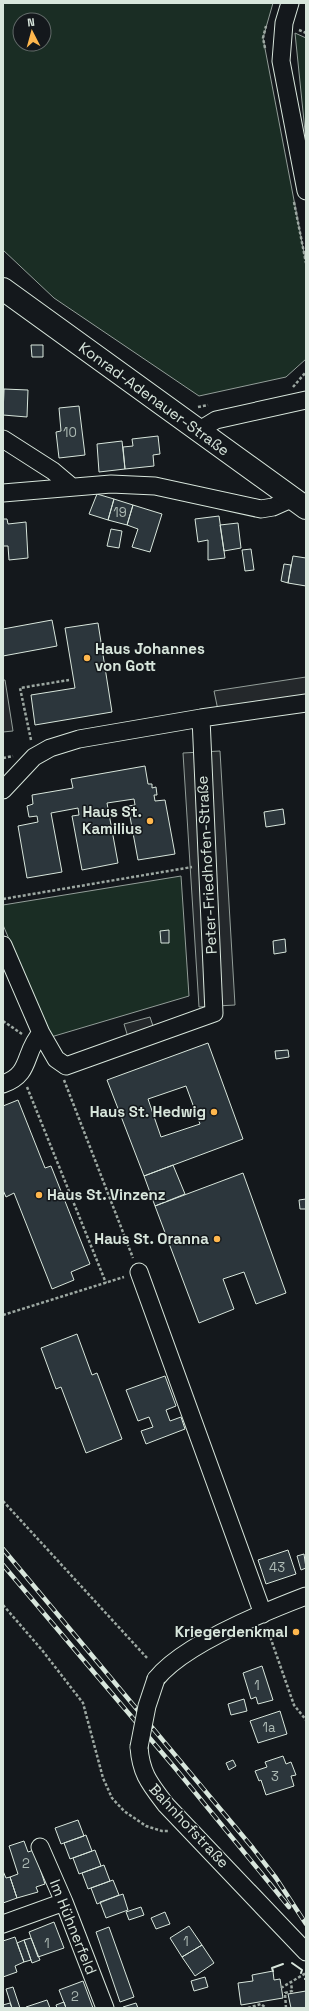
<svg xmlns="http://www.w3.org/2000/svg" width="309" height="2011" font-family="'Space Grotesk',sans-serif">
  <rect width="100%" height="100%" fill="#14181c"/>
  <path fill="#1a2d24" stroke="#939e99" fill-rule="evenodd" d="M3,3H273L263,38L306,263V359L286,377L199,396L54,298L3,250ZM20,20H44V44H20Z
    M295,33L306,38V141Z
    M181,876L189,996L51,1037L3,925V905Z"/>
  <path fill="#24282b" stroke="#939e99" d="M306,677V703L219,715L214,691Z
    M3,680H5L13,731L3,732Z
    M220,751L235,1005L199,1007L183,753Z
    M150,1017L154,1029L128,1037L124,1024Z"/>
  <path fill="#2c363c" stroke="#d8e6dc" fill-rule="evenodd" d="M31,345H43V357H32Z
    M4,389L28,390L27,417L3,415Z
    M79,406L85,455L59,458L56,432L61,431L59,408Z
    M158,436L160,454L153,455L154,466L125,469L123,447L133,446L132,439Z
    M122,441L125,469L99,472L97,444Z
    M97,494L114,499L108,520L89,514Z
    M114,499L133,505L127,525L108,520Z
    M133,505L162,514L150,552L132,547L138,529L127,525Z
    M219,516L225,558L208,560V540L198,542L195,519Z
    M3,519H7L8,524L26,522L28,558L9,560L8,546H3Z
    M238,523L241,548L224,551L220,525Z
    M111,529L122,531L119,548L107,546Z
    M251,549L254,570L245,571L242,550Z
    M293,556L306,558V586L288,583Z
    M284,564L291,565L288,583L281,581Z
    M52,620L57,646L3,656V629Z
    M98,623L112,712L35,725L31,695L75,688L65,628Z
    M145,766L148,784H152V788L156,787L157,795H154L155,801L165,800L175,854L138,860L128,806L135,805L134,799L107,803L118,863L82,870L72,816L79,815L78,808L51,813L62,872L27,878L18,826L38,822L37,816L29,817L27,806L33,804L32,795L73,788L71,779Z
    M283,809L285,824L266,827L264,812Z
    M169,930V943H161L160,931Z
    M285,939L286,952L274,954L273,941Z
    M208,1043L243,1139L144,1176L107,1080ZM186,1086L200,1124L161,1137L148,1099Z
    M288,1050L289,1057L276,1059L275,1051Z
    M18,1100L45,1168L51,1166L90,1264L71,1272L74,1280L52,1289L14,1193L6,1197L3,1190V1106Z
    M173,1165L185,1194L155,1206L144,1176Z
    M243,1173L286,1293L256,1304L244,1272L223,1279L234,1309L199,1323L155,1206Z
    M306,1199V1209H300L299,1200Z
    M77,1334L92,1375L97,1373L122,1439L86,1453L61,1387L56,1389L41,1348Z
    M165,1376L176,1406L166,1410L170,1421L181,1417L185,1429L146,1444L141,1431L153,1427L149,1417L138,1421L126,1390Z
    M288,1550L296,1574L266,1584L258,1560Z
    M304,1554L306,1568L301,1570L297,1556Z
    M262,1666L273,1700L258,1704L256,1697L251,1699L243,1673Z
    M244,1699L247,1711L231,1715L228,1704Z
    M280,1711L287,1734L258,1743L250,1721Z
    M283,1756L286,1764L291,1762L296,1775L291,1776L294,1786L266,1795L261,1780L259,1781L255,1771L267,1767L265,1762Z
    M233,1760L236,1766L229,1770L226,1763Z
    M78,1820L84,1836L61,1844L55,1828Z
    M86,1835L92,1851L70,1859L64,1843Z
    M24,1841L28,1852L34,1850L45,1884L36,1887L38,1892L17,1898L10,1877L18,1874L9,1846Z
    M95,1850L101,1866L79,1874L73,1858Z
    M104,1865L110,1881L88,1889L82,1873Z
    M3,1871L6,1878L10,1877L17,1898L3,1903Z
    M113,1880L119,1895L97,1904L91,1888Z
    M123,1894L128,1910L106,1918L100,1902Z
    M141,1907L144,1915L129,1920L126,1912Z
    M165,1912L170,1924L156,1929L151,1918Z
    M54,1922L64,1948L38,1957L29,1932Z
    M189,1926L202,1945L182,1957L170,1938Z
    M109,1927L134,1997L120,2002L96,1932Z
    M15,1937L24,1962L15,1966L17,1972L3,1977V1941Z
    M31,1938L40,1960L32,1963L24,1940Z
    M24,1940L31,1960L24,1962L17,1943Z
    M202,1945L214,1963L195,1976L182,1957Z
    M273,1971L274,1980L280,1979L283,1998L241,2005L238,1983L253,1981L252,1975Z
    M205,1977L208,1987L194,1991L191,1981Z
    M83,1981L93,2008H66L59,1990Z
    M13,1987L20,2008H12L6,1989Z
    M306,1991V2008H291L288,1994Z
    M47,2000L50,2008H26V2007Z
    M64,2002L66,2008H57L56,2005Z
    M10,2003L12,2008H3V2005Z
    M136,2003L138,2008H123V2007Z"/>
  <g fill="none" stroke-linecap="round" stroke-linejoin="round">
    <defs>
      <path id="minor" d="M290,3L284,23L281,61L306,191
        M198,431L216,420L306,400
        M3,439L53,471L72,487
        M3,493L111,484L155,486L261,509L273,507L291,499
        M3,790L34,757L50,748L79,739L201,718L306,703
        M3,945L41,1033L56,1059L66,1066L214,1013L201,718
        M3,1084C32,1074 23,1053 41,1033
        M139,1272L263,1614
        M156,1679C183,1645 264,1612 306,1596
        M139,1747C141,1774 150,1784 166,1805L306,1952
        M40,1847L64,1902L105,2008
        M3,1924L64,1902"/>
      <path id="major" d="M3,289L306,508"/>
    </defs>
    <use href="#minor" stroke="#d8e6dc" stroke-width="19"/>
    <use href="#major" stroke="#d8e6dc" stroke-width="24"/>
    <path stroke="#9da8a2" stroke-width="2.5" stroke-dasharray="3 2" stroke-linecap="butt" d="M299,30L306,33
      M265,48L263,38L266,26
      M294,202L306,263
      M293,387L306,372
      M198,407L208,405
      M31,740L20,688L69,680
      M3,758L13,756
      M3,899L192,867
      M3,1021L22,1034
      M64,1080L133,1258
      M27,1087L106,1283
      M3,1315L124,1277
      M3,1501L148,1659
      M3,1605L42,1650L83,1703L103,1778L112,1798L124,1811L146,1826L162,1831H168
      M267,1628L294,1705L306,1720
      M281,1988L306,1973
      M248,2008L261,2004L266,2008
      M286,2008L285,1993L292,1991L291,1982"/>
    <use href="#minor" stroke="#14181c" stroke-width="17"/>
    <use href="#major" stroke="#14181c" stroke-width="22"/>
    <defs>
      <path id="rail" d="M3,1549L252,1847L276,1878L306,1924
        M3,1565L175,1768L289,1907"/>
    </defs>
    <use href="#rail" stroke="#d8e6dc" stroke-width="4.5"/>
    <use href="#rail" stroke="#14181c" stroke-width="3" stroke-dasharray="9" stroke-linecap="butt"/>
    <defs>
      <path id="minor-bridge" d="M139,1747L147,1706L156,1679"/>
    </defs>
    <use href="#minor-bridge" stroke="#d8e6dc" stroke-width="19" stroke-linecap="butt"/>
    <use href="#minor-bridge" stroke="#14181c" stroke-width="17"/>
    <path stroke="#d8e6dc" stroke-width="2" d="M292,1963L302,1970L301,1973
      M273,1971L272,1968L283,1964
      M305,1979L306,1978"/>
  </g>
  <g fill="#ffb74d" stroke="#14181c" stroke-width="1.5">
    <circle cx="87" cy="658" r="4"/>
    <circle cx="150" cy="821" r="4"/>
    <circle cx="214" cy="1112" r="4"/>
    <circle cx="39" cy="1195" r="4"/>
    <circle cx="217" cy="1239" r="4"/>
    <circle cx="296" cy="1632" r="4"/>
  </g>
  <g text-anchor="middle" stroke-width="3" stroke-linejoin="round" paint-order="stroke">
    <g font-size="13" fill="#adbab4">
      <text x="70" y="437">10</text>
      <text x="120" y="517">19</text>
      <text x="277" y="1572">43</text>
      <text x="257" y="1690">1</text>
      <text x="269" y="1732">1a</text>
      <text x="275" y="1781">3</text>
      <text x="26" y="1868">2</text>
      <text x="186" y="1946">1</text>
      <text x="47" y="1948">1</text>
      <text x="75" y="2001">2</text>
    </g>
    <g font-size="15" fill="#d8e6dc" stroke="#14181c">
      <text transform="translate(154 399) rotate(36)" y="5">Konrad-Adenauer-Straße</text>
      <text transform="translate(207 865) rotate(-93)" y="5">Peter-Friedhofen-Straße</text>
      <text transform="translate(189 1826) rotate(47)" y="5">Bahnhofstraße</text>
      <text transform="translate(73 1927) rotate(68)" y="5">Im Hühnerfeld</text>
    </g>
    <g font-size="15" font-weight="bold" fill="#d8e6dc" stroke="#14181c" text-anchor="end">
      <text x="95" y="654" text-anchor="start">Haus Johannes<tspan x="95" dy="17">von Gott</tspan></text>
      <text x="142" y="817">Haus St.<tspan x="142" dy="17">Kamilius</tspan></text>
      <text x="206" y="1117">Haus St. Hedwig</text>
      <text x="47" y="1200" text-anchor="start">Haus St. Vinzenz</text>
      <text x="209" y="1244">Haus St. Oranna</text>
      <text x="288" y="1637">Kriegerdenkmal</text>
    </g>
  </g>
  <rect width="309" height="2011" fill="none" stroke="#d8e6dc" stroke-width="8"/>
  <g transform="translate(32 32) rotate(354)"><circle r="19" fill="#14181c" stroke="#626a69"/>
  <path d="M0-3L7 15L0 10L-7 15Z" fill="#ffb74d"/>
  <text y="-6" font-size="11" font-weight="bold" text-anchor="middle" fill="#d8e6dc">N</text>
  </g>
</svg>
